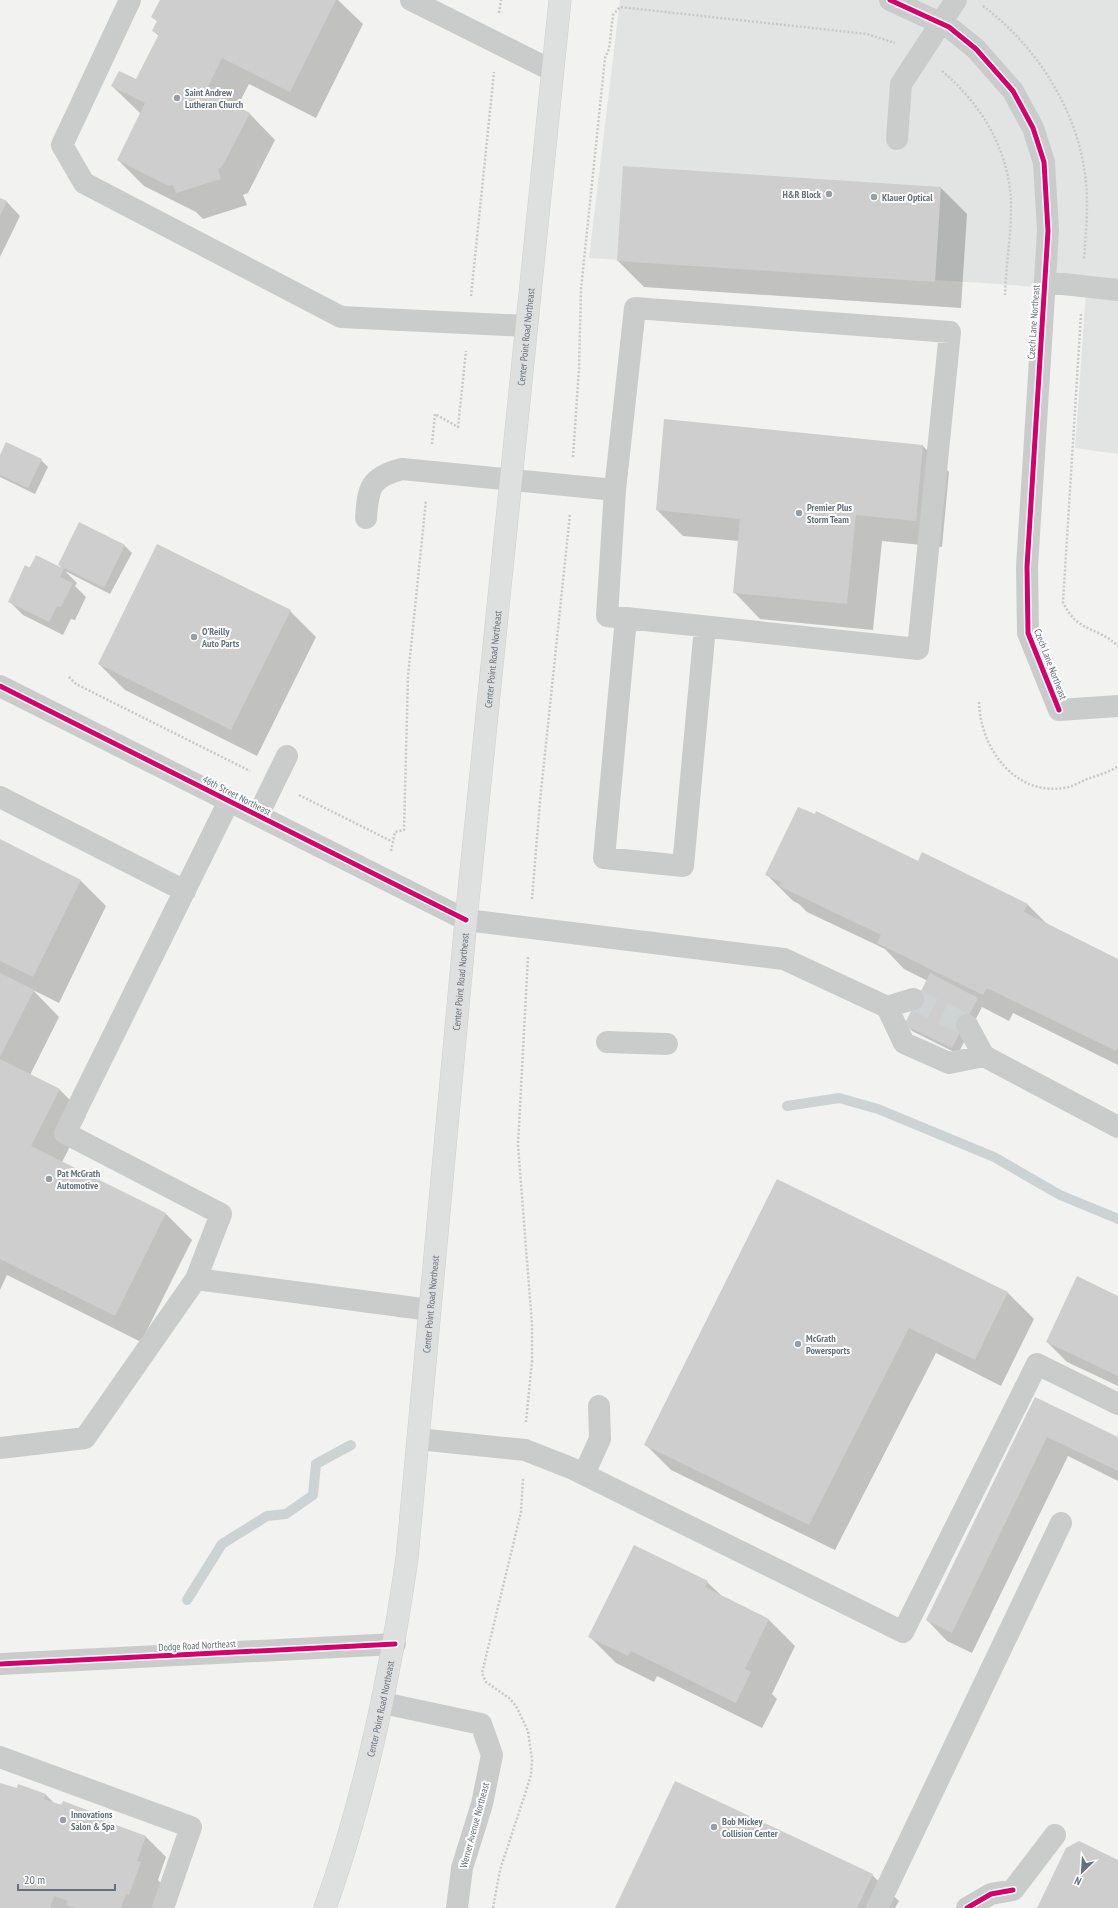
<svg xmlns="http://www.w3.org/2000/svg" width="1118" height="1908" font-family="'PT Sans Narrow',sans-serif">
  <rect width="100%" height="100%" fill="#f2f3f0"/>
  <path fill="#e2e4e3" d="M620,0H1118V454L1075,448L1086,291L998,284L589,258Z"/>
  <path fill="#0003" d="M161,0H338L363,24L316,118L249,84L237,107L249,113L275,140L248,193L243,195L247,205L203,219L196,212L144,186L118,160L141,114L112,86L137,81L159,36L153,31L158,22L153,17Z
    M941,188L967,214L961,308L644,287L618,261Z
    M0,199L7,202L20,216L0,257Z
    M665,420L923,446L949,472L942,547L882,541L873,630L760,619L734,592L739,541L683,536L657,510Z
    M0,458L41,460L48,467L35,494L0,477Z
    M80,523L125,546L132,553L110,594L65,571L77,583L75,586L86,597L75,620L71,619L63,635L23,615L9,601L36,557L64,570L59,565Z
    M290,611L316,637L257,756L125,690L99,664Z
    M0,841L80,880L106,906L59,1003L33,990L59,1017L30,1075L59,1089L86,1116L62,1162L166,1214L192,1240L141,1342L7,1275L0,1290Z
    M923,853L1028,905L1048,925L1118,960V1065L1013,1013L1009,1021L982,1007L958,1054L912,1031L906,1024L928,981L904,969L885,949L807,912L799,904L793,901L767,875L918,862Z
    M777,1180L1008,1293L1034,1319L1001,1386L936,1353L835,1550L671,1470L645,1444Z
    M1118,1297V1386L1067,1362L1047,1342Z
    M1035,1398L1118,1438V1481L1068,1456L972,1653L947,1641L927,1620Z
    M707,1582L723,1597L769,1620L795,1646L772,1694L777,1699L762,1728L657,1676L654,1682L616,1663L590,1637Z
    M19,1786L46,1795L54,1803L90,1812L98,1820L145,1836L166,1857L158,1880L161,1883L152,1908H0V1787L17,1790Z
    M872,1875L899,1901L895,1908H616Z"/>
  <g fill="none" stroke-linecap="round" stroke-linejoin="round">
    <path stroke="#cbd3d5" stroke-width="10" d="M787,1106L839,1098L878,1109L994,1157L1060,1195L1118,1219
      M187,1600L222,1544L267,1516L286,1514L313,1495L316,1464L351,1445"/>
  </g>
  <path fill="#cdcecd" d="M160,0H336L290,92L222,58L206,91L250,113L222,167L218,169L221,179L176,193L173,185L169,186L117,160L145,103L111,86L119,71L136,79L159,34L152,31L157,21L151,17Z
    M623,166L941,187L935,282L617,261Z
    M0,198L7,201L0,216Z
    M664,419L923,445L916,521L856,515L847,604L733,593L740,519L656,510Z
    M6,442L42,459L28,488L0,475V455Z
    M79,522L125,545L104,588L58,565Z
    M157,544L291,610L231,730L98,664Z
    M36,555L64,569L60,577L73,583L61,607L57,606L49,622L8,602L25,565L30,568Z
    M798,807L815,814L816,811L918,861L922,852L1028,904L1024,912L1118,959V1048L1116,1051L987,988L983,995L877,943L881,935L779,886L781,882L765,875Z
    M0,839L81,880L33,977L0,961Z
    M0,973L34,990L0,1057Z
    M930,973L978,998L952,1048L904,1025Z
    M0,1059L60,1089L31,1146L166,1213L115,1316L0,1259Z
    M777,1179L1008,1292L975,1360L909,1328L809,1525L644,1445Z
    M1077,1276L1118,1296V1376L1046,1342Z
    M1035,1397L1118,1437V1471L1047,1437L952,1633L926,1620Z
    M634,1545L708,1581L705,1587L769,1619L745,1669L751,1672L736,1703L631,1651L628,1656L588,1637Z
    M675,1781L873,1874L857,1908H615Z
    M0,1783L17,1788L18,1784L46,1794L44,1799L61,1805L63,1801L90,1811L89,1815L146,1836L137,1861L141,1862L129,1895L126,1894L121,1908H76L66,1905L68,1901L54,1896L50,1908H0Z
    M1079,1841L1118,1860V1908H1037L1066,1848Z"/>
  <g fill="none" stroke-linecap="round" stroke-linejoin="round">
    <path stroke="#ced3d4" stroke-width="22" stroke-dasharray="22 11" stroke-linecap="butt" d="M913,999L967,1025"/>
    <defs>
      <g id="major">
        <path id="s1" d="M325,1908C366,1794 390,1677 407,1558L466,920L560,0"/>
      </g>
    </defs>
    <use href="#major" stroke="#cfd0d0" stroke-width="23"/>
    <path stroke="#c8c8c8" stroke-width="2.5" stroke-dasharray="2 2" stroke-linecap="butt" d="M983,6C1035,45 1076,107 1085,174C1089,202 1086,231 1084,259
      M499,13L501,0
      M942,71C981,104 1008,148 1011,200C1012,231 1006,263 1005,295
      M471,296L494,72
      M1081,314L1063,602C1077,633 1097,626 1118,646
      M432,444L435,414L458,427L466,351
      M573,457L579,369L581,289L605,58L609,49L613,15L620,7L849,32L867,34L895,43
      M69,677L76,684L250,771
      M979,702C980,747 1014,796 1064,788C1073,787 1081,781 1090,778C1099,775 1110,772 1118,766
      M299,795L393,842
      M391,851L395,832L404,830L408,676L426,500
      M532,899L540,801L570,514
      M526,1422L532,1361V1325L518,1145L528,956
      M493,1908L500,1870L526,1791L531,1775L532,1760L528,1731L516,1706L509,1698L486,1682L482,1673L521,1512L523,1479"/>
    <path stroke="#cacbcb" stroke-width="22" d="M130,0L62,145L84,183L341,317L527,326
      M411,0L553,71
      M890,0L949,27L976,49L1013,91L1033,128L1044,162L1048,231L1027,567L1028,633L1059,710L1118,706
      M897,139L901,84L956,0
      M1045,282L1118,290
      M366,518C368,488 370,477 402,469L615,490L635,308L950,332L918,649L607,616L615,490
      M626,618L604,858L683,866L705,627
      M0,686L466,920L784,959L887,1007L904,1043L949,1063L984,1056L1118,1127
      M0,797L185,891
      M258,815L287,756
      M887,1007L913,999
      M967,1025L984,1056
      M607,1042L667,1044
      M196,1279L221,1214L65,1133L229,801
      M418,1439L525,1450L571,1468L903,1632L1037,1364L1118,1404
      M0,1448L85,1438L196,1279L430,1310
      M584,1474L600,1439L599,1406
      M0,1664L395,1644
      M383,1703L481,1724L492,1755L482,1804L462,1868L457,1908
      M0,1757L191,1827L163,1908
      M877,1908L1061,1523
      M967,1908L991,1894L1013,1890L1055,1835"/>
    <use href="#major" stroke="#dedfdf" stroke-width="22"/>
    <defs>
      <path id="cycleway" d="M890,0L949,27L976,49L1013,91L1033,128L1044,162L1048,231L1027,567L1028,633L1059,710
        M0,686L466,920
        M0,1664L395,1644
        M967,1908L991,1894L1013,1890"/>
    </defs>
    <use href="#cycleway" stroke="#fff" stroke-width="8"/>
    <use href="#cycleway" stroke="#d6006c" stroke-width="5"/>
  </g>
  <g fill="#959fa7" stroke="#fff" stroke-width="1.5">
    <circle cx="177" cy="98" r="4"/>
    <circle cx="829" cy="194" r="4"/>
    <circle cx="874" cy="197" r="4"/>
    <circle cx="799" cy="513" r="4"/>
    <circle cx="194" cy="637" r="4"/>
    <circle cx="49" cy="1179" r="4"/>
    <circle cx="798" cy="1344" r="4"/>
    <circle cx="63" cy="1820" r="4"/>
    <circle cx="714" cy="1827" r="4"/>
  </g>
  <g text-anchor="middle" stroke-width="4" stroke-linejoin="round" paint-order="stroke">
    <g font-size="10" font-weight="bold" fill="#637280" stroke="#fff" text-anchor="start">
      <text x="185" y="96">Saint Andrew<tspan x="185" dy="12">Lutheran Church</tspan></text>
      <text x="821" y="198" text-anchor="end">H&amp;R Block</text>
      <text x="882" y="201">Klauer Optical</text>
      <text x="807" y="511">Premier Plus<tspan x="807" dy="12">Storm Team</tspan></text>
      <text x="202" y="635">O'Reilly<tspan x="202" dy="12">Auto Parts</tspan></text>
      <text x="57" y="1177">Pat McGrath<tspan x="57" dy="12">Automotive</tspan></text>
      <text x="806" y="1342">McGrath<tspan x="806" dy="12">Powersports</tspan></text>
      <text x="71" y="1818">Innovations<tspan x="71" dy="12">Salon &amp; Spa</tspan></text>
      <text x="722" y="1825">Bob Mickey<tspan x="722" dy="12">Collision Center</tspan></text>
    </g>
    <g font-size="10" fill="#637280" stroke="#fff">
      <text transform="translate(1033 322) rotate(-86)" y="4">Czech Lane Northeast</text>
      <text dy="4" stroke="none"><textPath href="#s1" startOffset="1587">Center Point Road Northeast</textPath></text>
      <text dy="4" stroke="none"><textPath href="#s1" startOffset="1263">Center Point Road Northeast</textPath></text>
      <text transform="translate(1051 664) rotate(69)" y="4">Czech Lane Northeast</text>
      <text transform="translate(237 795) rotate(27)" y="4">46th Street Northeast</text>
      <text dy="4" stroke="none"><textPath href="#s1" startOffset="939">Center Point Road Northeast</textPath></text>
      <text dy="4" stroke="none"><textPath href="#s1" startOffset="615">Center Point Road Northeast</textPath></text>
      <text transform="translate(197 1645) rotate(-3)" y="4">Dodge Road Northeast</text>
      <text dy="4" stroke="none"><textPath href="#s1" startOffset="207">Center Point Road Northeast</textPath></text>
      <text transform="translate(474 1825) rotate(-75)" y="4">Werner Avenue Northeast</text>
    </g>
  </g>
  <g transform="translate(1082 1872) rotate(205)" stroke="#ffffff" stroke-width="3" paint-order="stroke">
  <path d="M0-3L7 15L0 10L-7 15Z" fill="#637280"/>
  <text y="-6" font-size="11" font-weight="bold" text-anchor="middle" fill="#637280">N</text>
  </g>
  <path d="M18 1884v6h97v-6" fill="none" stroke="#637280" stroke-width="2"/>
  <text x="24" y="1884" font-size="12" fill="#637280" stroke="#ffffff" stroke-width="3" paint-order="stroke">20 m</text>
</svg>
